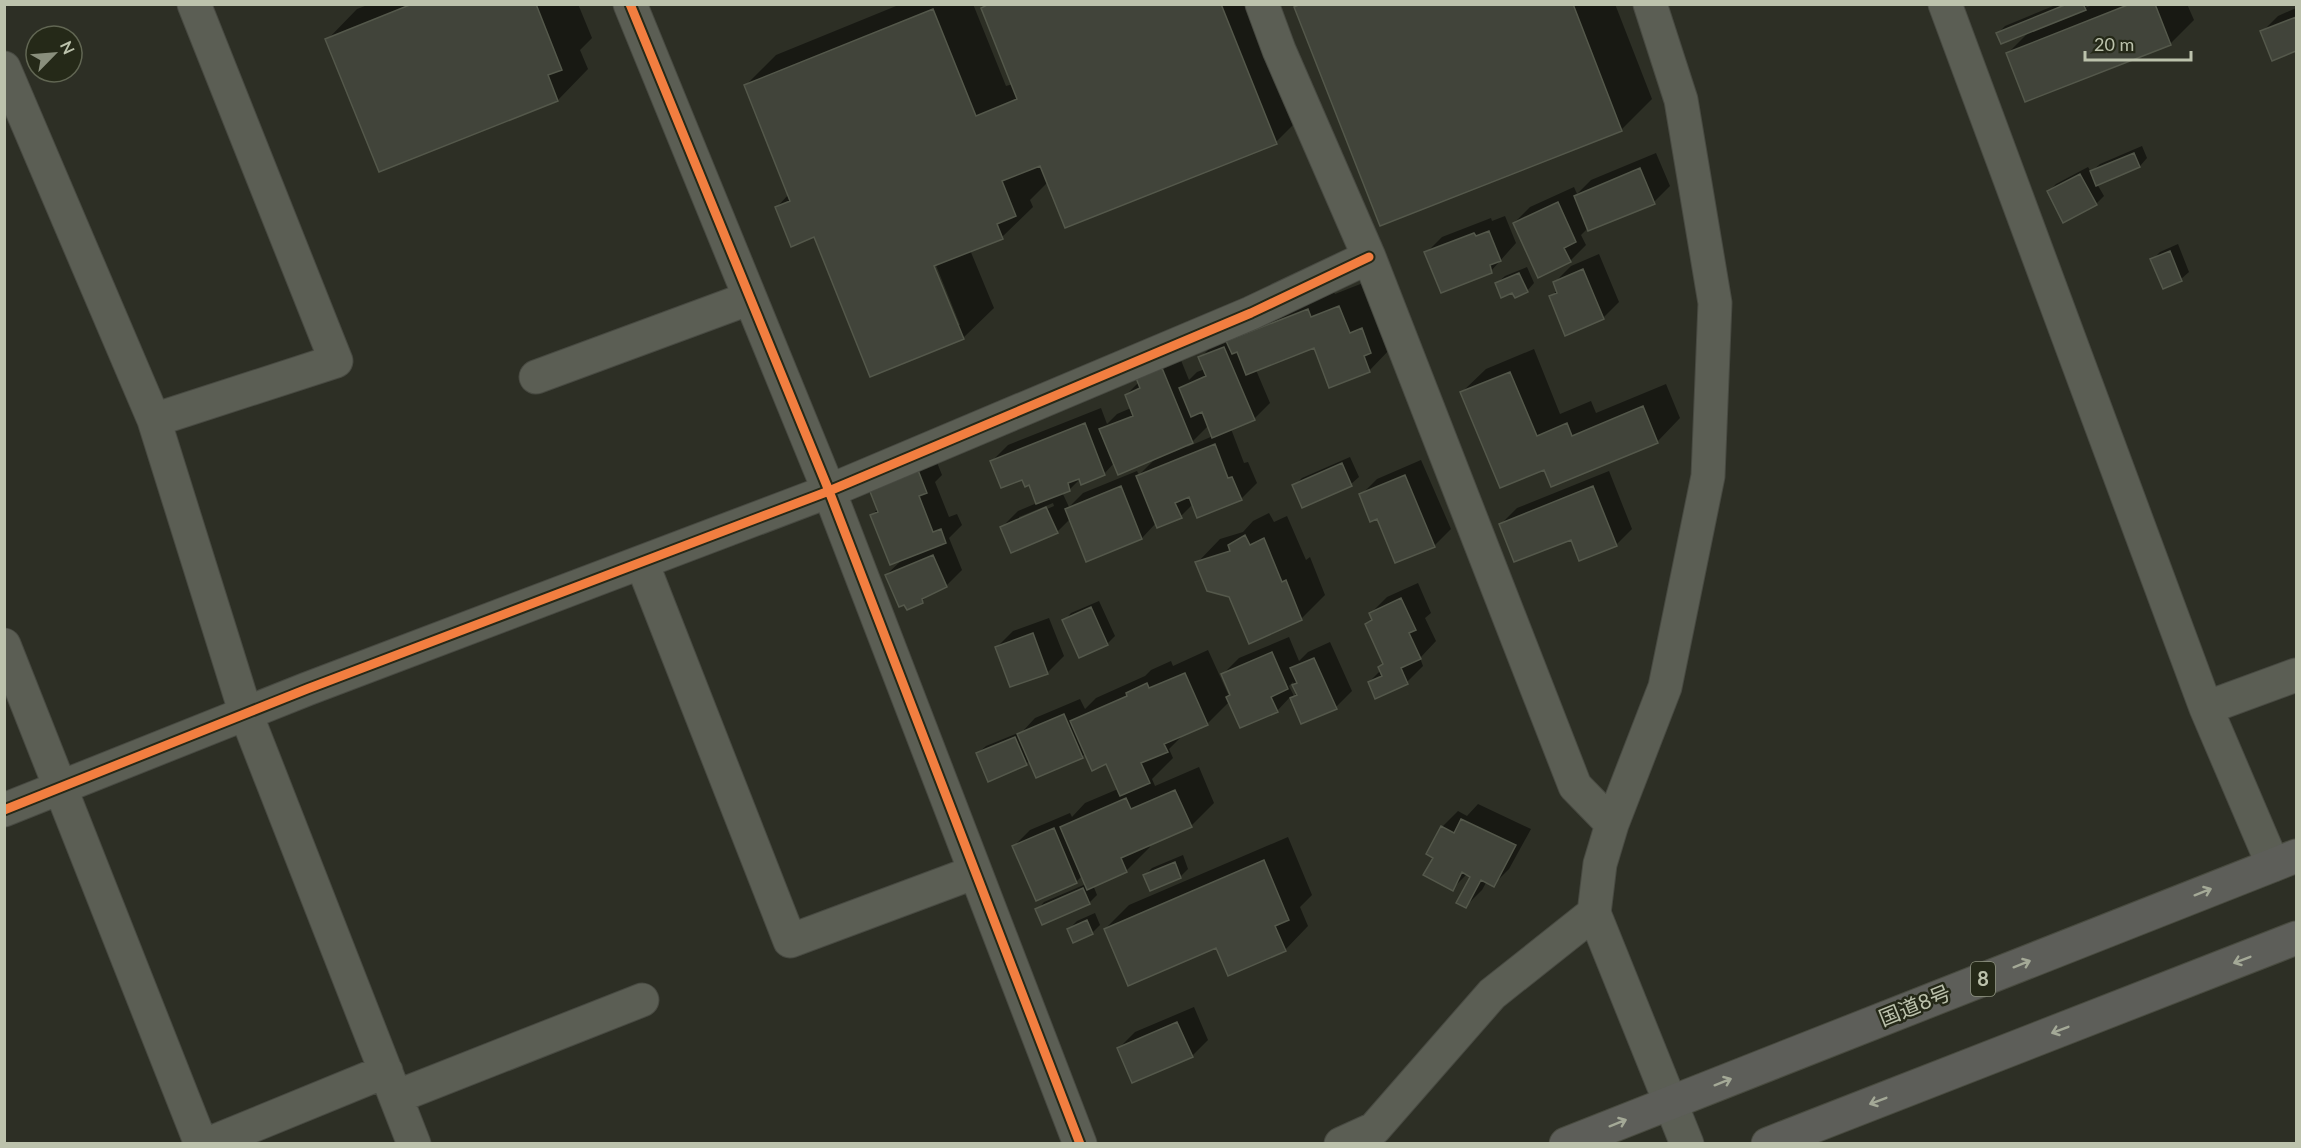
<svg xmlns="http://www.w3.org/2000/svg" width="2301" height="1148" font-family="Lato,'Noto Sans JP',sans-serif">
  <rect width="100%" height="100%" fill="#2d2f25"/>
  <path fill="#0007" fill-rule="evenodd" d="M370,4H578L592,38L580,50L588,69L558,100L327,40L357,9Z
    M901,4H973L1006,86L1013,84L982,8L986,4H1264L1306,112L1276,142L1048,182L1030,200L1033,207L1002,237L970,250L994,308L963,338L777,207L789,194L746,85L776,55ZM933,258L960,325H956L930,260Z
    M1299,4H1615L1652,99L1621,130L1296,7Z
    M2058,4H2089L2085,8L2095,4H2187L2194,20L2170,44L2008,53L2030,31L1998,33L2005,26Z
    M2296,8V49L2273,59L2262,32L2278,16Z
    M2142,146L2147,158L2140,166L2097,184L2104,196L2096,204L2049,191L2056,184L2088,167L2091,172L2100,164Z
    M1656,153L1670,186L1654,202L1588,228L1581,235L1586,245L1570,261L1514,223L1530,207L1574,187L1577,194L1591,180Z
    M1505,216L1516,243L1491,271L1426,253L1442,237L1491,218L1492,221Z
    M2178,244L2189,272L2181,279L2163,287L2152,260L2160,252Z
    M1599,254L1619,302L1603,318L1551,297L1557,290L1554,283L1571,266Z
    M1527,267L1534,283L1527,291H1513L1497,283L1505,276Z
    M1363,283L1392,347L1369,371L1315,346L1256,370L1270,403L1254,419L1231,429L1244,463L1248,462L1257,483L1241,499L1193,504L1181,516L1156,523L1142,538L1087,560L1070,519L1057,532L1002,527L1018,511L1037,503L1030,483L992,461L1008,445L1101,408L1107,424L1117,414L1131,408L1126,395L1139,382L1178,353L1189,380L1197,372L1205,369L1200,358L1216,342L1331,286L1335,294ZM1209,425L1213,436L1187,447ZM1157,457L1139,475L1137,471L1083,493L1069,507L1062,492L1070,489L1080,479L1104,474L1114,463ZM1053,503L1054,506L1019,521V517Z
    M1534,349L1560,414L1591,401L1596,413L1666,384L1680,418L1657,442L1545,468L1462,392L1486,369Z
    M932,450L942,475L935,482L949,517L957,514L962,525L949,538L962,570L946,586L931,593L922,601L886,575L904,558L872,515Z
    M1350,457L1359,477L1351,484L1294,486L1302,478Z
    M1421,460L1451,529L1435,545L1396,561L1378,517L1361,495L1377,479Z
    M1609,471L1632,529L1616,545L1501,524L1517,508Z
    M1269,513L1274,522L1287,516L1306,560L1310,557L1325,595L1301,619L1230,596L1197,563L1220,539L1243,532L1253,521Z
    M1418,583L1431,613L1425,618L1436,641L1420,658L1423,666L1407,682L1376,697L1369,682L1381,670L1379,667L1384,663L1366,624L1373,618L1371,613L1387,597Z
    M1099,601L1115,636L1107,644L1064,621L1071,613Z
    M1049,618L1064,656L1048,672L1011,686L997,647L1013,631Z
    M1289,637L1299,661L1308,652L1330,642L1352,691L1336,707L1302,722L1291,696L1277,711L1230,701L1207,724L1184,734L1169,749L1173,758L1152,779L1155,786L1199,767L1214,803L1191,826L1149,844L1150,847L1126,871L1093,885L1097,895L1089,903L1037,910L1044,902L1086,884L1082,876L1076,882L1014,846L1030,830L1070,813L1072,817L1085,803L1118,789L1106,762L1086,753L1082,757L1030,760L1026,764L978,753L986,746L1023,731L1035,718L1080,699L1085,709L1096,698L1145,676L1151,670L1171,661L1173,666L1208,650L1229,696L1231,694L1223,674L1239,658ZM1293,682L1297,693L1294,696L1289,686Z
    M1478,804L1531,829L1509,869L1493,885L1487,881L1482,890L1466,906L1472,876L1467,874L1452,889L1435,857L1442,827L1458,811L1467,816Z
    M1288,837L1312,895L1300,907L1308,926L1285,950L1216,946L1105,929L1129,905Z
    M1183,855L1188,869L1180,877L1151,889L1145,875L1152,868Z
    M1095,913L1100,925L1092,933L1069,929L1077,921Z
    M1194,1007L1208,1040L1192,1056L1119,1048L1135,1032Z"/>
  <path fill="#41443a" stroke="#54584b" stroke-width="1.5" d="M412,4H536L562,70L548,75L558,101L379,172L325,39Z
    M989,4H1221L1277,144L1065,228L1040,166L1002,181L1016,216L997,224L1003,239L934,266L964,339L870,377L814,237L791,247L775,207L790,201L744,85L933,9L976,116L1017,99L981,8Z
    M1301,4H1573L1622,131L1380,226L1294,7Z
    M2067,4H2083L2086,10L2001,44L1996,33Z
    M2130,4H2155L2171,45L2025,102L2006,53Z
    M2296,17V51L2272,61L2260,31Z
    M2134,153L2140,167L2096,186L2090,171Z
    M1640,168L1655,204L1588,231L1574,196Z
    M2080,174L2097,205L2063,223L2047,191Z
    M1558,202L1576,242L1564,248L1571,262L1538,278L1513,223Z
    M1489,231L1501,261L1490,265L1492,273L1441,293L1424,252L1474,233L1476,236Z
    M2170,251L2182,281L2163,289L2150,259Z
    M1583,269L1604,319L1565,336L1549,296L1557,293L1553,282Z
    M1519,273L1528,292L1515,298L1512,293L1501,298L1495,283Z
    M1339,306L1350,333L1362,328L1371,353L1364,356L1370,372L1329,388L1314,348L1246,375L1237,352L1232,354L1226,341L1308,309L1311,317Z
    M1224,347L1255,420L1212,438L1202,412L1191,417L1179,388L1206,376L1198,357Z
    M1162,368L1193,443L1118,475L1099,429L1133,416L1125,395L1140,388L1136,378Z
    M1510,372L1537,436L1567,423L1572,436L1643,406L1658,443L1551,487L1544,470L1500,488L1460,392Z
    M1085,423L1105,475L1081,485L1079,479L1068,483L1070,491L1036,504L1029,485L1025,487L1022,480L1001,488L990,461Z
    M1215,444L1228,478L1232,477L1242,500L1197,518L1189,497L1175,503L1182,518L1157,528L1136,476Z
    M1342,463L1352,486L1302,508L1292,485Z
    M916,465L927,493L919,496L933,532L941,529L946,543L890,565L870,515L878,512L867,484Z
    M1405,475L1435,547L1395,563L1377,519L1370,522L1359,494Z
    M1121,486L1142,539L1086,562L1065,509Z
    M1593,486L1617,546L1579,561L1571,540L1514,562L1499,524Z
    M1046,507L1058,533L1011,553L1000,527Z
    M1245,535L1250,545L1264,538L1282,582L1286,580L1302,620L1249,644L1229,597L1207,591L1195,562L1230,551L1228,545Z
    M933,555L947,587L922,599L923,603L907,610L904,605L899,607L885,575Z
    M1401,598L1416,630L1409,633L1421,659L1401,668L1408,684L1375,699L1368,682L1382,676L1378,667L1383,664L1365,624L1372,620L1369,613Z
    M1091,607L1108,645L1079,658L1062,620Z
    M1033,633L1048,674L1010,687L995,647Z
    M1272,652L1288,689L1271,697L1278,712L1240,728L1226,697L1230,695L1221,674Z
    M1314,658L1337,709L1301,724L1290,698L1297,695L1292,685L1297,683L1290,668Z
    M1185,673L1208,725L1164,744L1168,752L1141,763L1150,783L1120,796L1106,764L1092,771L1070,721L1127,696L1126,693L1147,683L1149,688Z
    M1064,714L1083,758L1036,778L1017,734Z
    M1015,737L1027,765L988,782L976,753Z
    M1175,790L1192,827L1121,858L1127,872L1087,890L1060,827L1126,798L1131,809Z
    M1461,819L1516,845L1494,887L1481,880L1466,908L1456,903L1470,877L1462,872L1453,891L1423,875L1433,858L1426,854L1441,826L1454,833Z
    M1054,828L1077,883L1036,901L1012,846Z
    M1264,860L1289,920L1275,926L1286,951L1228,976L1216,948L1128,986L1104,929Z
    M1175,862L1181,878L1150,891L1143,875Z
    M1083,888L1090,904L1042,925L1035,909Z
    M1087,920L1093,934L1073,943L1067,929Z
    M1177,1022L1193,1057L1132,1083L1117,1048Z"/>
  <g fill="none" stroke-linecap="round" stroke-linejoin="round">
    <defs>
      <path id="minor" d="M630,4L829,491L1080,1144
        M1262,4L1279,50L1369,257L1575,786L1612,824
        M1650,4L1681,100L1715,303L1708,476L1665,687L1612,824L1600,864L1594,913L1687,1144
        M1945,4L2206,708L2273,865
        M4,68L154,420L246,714L414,1144
        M536,377L750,298
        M154,420L336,361L194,4
        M642,563L790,941L975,872
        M4,645L201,1144
        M2206,708L2296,675
        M4,810L307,689L829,491L1251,313L1369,257
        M396,1097L642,1000
        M208,1144L386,1071
        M1341,1144L1374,1129L1492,994L1594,913"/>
      <path id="highway" d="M1566,1144L2296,856
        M1768,1144L2296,938"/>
    </defs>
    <use href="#minor" stroke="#484a42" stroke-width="35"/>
    <use href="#highway" stroke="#494b40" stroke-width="35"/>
    <use href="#minor" stroke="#5b5e54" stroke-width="33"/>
    <use href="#highway" stroke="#5d5e59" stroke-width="33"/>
    <defs>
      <path id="cycleway" d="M630,4L829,491L1080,1144
        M4,810L307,689L829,491L1251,313L1369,257"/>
    </defs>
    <use href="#cycleway" stroke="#252918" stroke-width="13"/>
    <use href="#cycleway" stroke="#f27e40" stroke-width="9"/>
  </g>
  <defs><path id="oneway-shaft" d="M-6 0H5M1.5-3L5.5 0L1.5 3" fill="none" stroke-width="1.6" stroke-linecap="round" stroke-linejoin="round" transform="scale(1.5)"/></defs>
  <g stroke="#a4a997">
    <use href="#oneway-shaft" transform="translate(2203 892) rotate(-22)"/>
    <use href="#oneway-shaft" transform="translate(2242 960) rotate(159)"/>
    <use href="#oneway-shaft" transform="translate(2022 964) rotate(-22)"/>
    <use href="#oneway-shaft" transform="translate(2060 1030) rotate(159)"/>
    <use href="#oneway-shaft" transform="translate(1723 1082) rotate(-22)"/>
    <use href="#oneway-shaft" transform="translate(1878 1101) rotate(159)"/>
    <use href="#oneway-shaft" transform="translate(1618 1123) rotate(-22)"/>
  </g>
  <g text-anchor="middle" stroke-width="5" stroke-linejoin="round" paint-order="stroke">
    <rect fill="#252918" stroke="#8f9480" stroke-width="1.5" x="1971" y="962" width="24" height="34" rx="4.5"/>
    <g font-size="20" font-weight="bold" fill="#bcc2ac">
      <text x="1983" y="986">8</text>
    </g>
    <g font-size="21" fill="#bcc2ac" stroke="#252918">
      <text transform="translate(1915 1006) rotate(-22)" y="7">国道8号</text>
    </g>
  </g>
  <rect width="2301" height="1148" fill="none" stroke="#bcc2ac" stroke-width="12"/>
  <g transform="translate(54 54) rotate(65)"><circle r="28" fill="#252918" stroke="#616653" stroke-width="1.5"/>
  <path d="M0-4.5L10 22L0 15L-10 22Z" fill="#8a8f7d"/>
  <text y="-9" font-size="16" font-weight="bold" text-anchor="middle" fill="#bcc2ac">N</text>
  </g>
  <path d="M2085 51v9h106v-9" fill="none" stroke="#bcc2ac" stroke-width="3"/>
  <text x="2094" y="51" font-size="18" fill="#bcc2ac" stroke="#252918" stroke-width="4.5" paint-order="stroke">20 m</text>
</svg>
